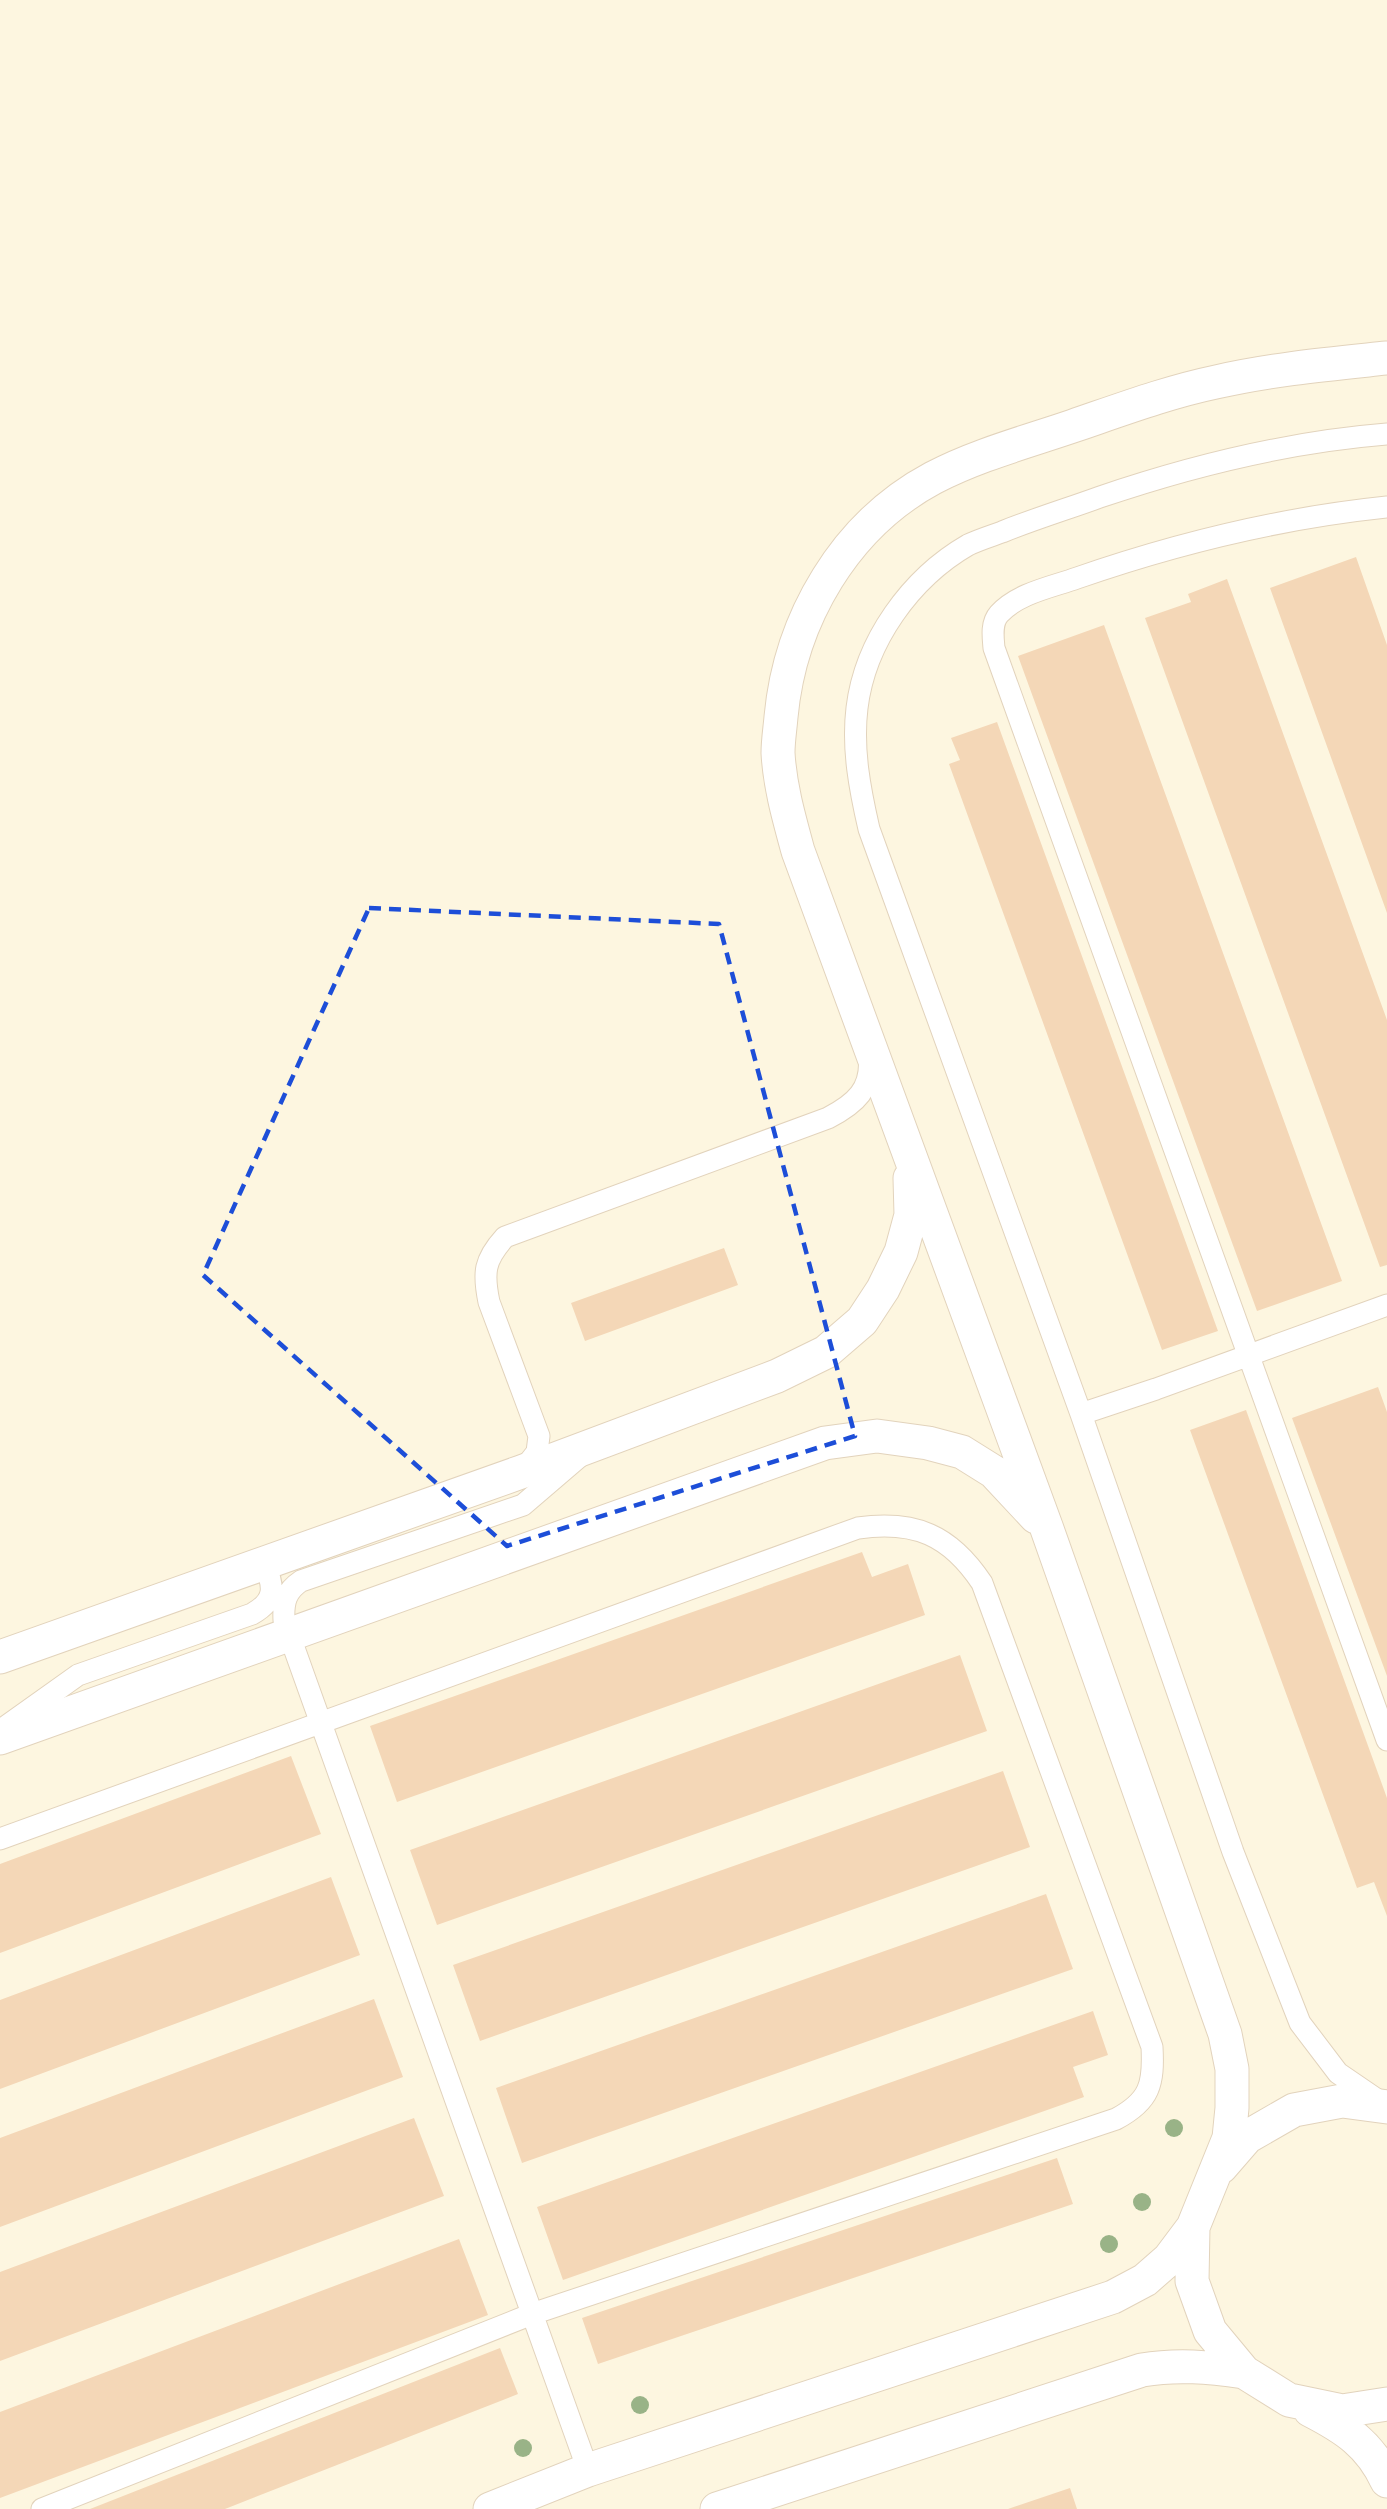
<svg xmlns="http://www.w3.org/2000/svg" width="1387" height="2509" font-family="'PT Sans Narrow',sans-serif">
  <rect width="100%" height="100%" fill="#fdf6e0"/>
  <path fill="#f4d7b7" d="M1356,557L1387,645V913L1270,588Z
    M1227,579L1387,1020V1265L1380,1267L1145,618L1191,602L1188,594Z
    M1104,625L1342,1281L1257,1311L1018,656Z
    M997,722L1218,1331L1162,1350L949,764L960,760L951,738Z
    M724,1248L738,1285L585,1341L571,1303Z
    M1378,1387L1387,1412V1676L1292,1418Z
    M1246,1410L1387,1798V1916L1374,1882L1357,1888L1190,1430Z
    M862,1552L872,1577L908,1564L925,1615L397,1802L370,1726Z
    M960,1655L987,1731L437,1925L410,1850Z
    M291,1756L321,1834L0,1953V1864Z
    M1003,1771L1030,1847L480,2041L453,1965Z
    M331,1877L360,1955L0,2089V2000Z
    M1046,1894L1073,1969L522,2163L496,2088Z
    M374,1999L403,2077L0,2227V2138Z
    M1093,2011L1108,2055L1073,2067L1084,2097L563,2280L537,2207Z
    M414,2118L444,2196L0,2361V2272Z
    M1057,2158L1073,2204L598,2364L582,2318Z
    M459,2239L488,2315L0,2498V2412Z
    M500,2348L518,2394L225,2509H90Z
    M1070,2488L1077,2509H1008Z"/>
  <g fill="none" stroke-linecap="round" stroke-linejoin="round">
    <defs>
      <path id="lane" d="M1387,507C1281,518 1178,543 1077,578C1052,587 1018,593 999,614C991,623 993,637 994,648L1387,1740
        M1081,1414L1156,1389L1387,1305
        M579,1457L523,1505L301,1581C286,1591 283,1602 284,1620L588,2470
        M523,1470L537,1452L539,1436L489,1302C483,1273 484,1260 505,1237L828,1118C855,1104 873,1089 869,1055
        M5,1727L78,1675L252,1614C277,1600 274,1586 264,1562
        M0,1839L858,1528C915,1520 950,1535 982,1583L1152,2047C1154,2084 1150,2101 1116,2119L532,2314L42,2509
        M1379,2101L1338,2073L1300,2023L1233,1852L1081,1414L869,829C860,790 852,749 857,708C865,641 911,578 968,545C978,540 991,536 1002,532C1034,519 1067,509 1100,497C1194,465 1287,442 1387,434"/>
      <path id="street" d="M1387,358C1330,364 1273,369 1216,382C1168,392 1120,410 1073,426C1026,442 977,455 933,478C845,525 790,619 781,717C780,729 778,741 778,753C780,787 789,818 798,851L1047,1529L1225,2034L1232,2069V2108L1229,2138L1193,2227L1192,2281L1210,2331L1244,2372L1289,2400L1342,2411L1387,2404
        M0,1657L521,1472L777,1376L826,1352L862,1321L883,1289L901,1252L911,1215L910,1178
        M0,1738L825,1443L877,1436L928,1443L962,1452L994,1472L1036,1517
        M1221,2167L1247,2137L1294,2110L1342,2101L1387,2107
        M1310,2410C1345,2428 1370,2444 1387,2481
        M490,2509L588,2470L1113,2297L1145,2280L1169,2259L1193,2227
        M717,2509L1142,2370C1177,2364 1209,2367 1244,2372"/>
    </defs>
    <use href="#lane" stroke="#e2d3bc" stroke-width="23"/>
    <use href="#street" stroke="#e2d3bc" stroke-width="35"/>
    <use href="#lane" stroke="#fff" stroke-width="21"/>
    <use href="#street" stroke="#fff" stroke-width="33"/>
  </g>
  <g fill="#99b387">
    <circle cx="1174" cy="2128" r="9"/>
    <circle cx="1142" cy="2202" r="9"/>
    <circle cx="1109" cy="2244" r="9"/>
    <circle cx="640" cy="2405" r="9"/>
    <circle cx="523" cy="2448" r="9"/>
  </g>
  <path fill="none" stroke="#1d4ed8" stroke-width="4.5" stroke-dasharray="12 8" stroke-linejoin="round" d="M369,908L719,924L855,1436L507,1546L203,1275Z"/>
</svg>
